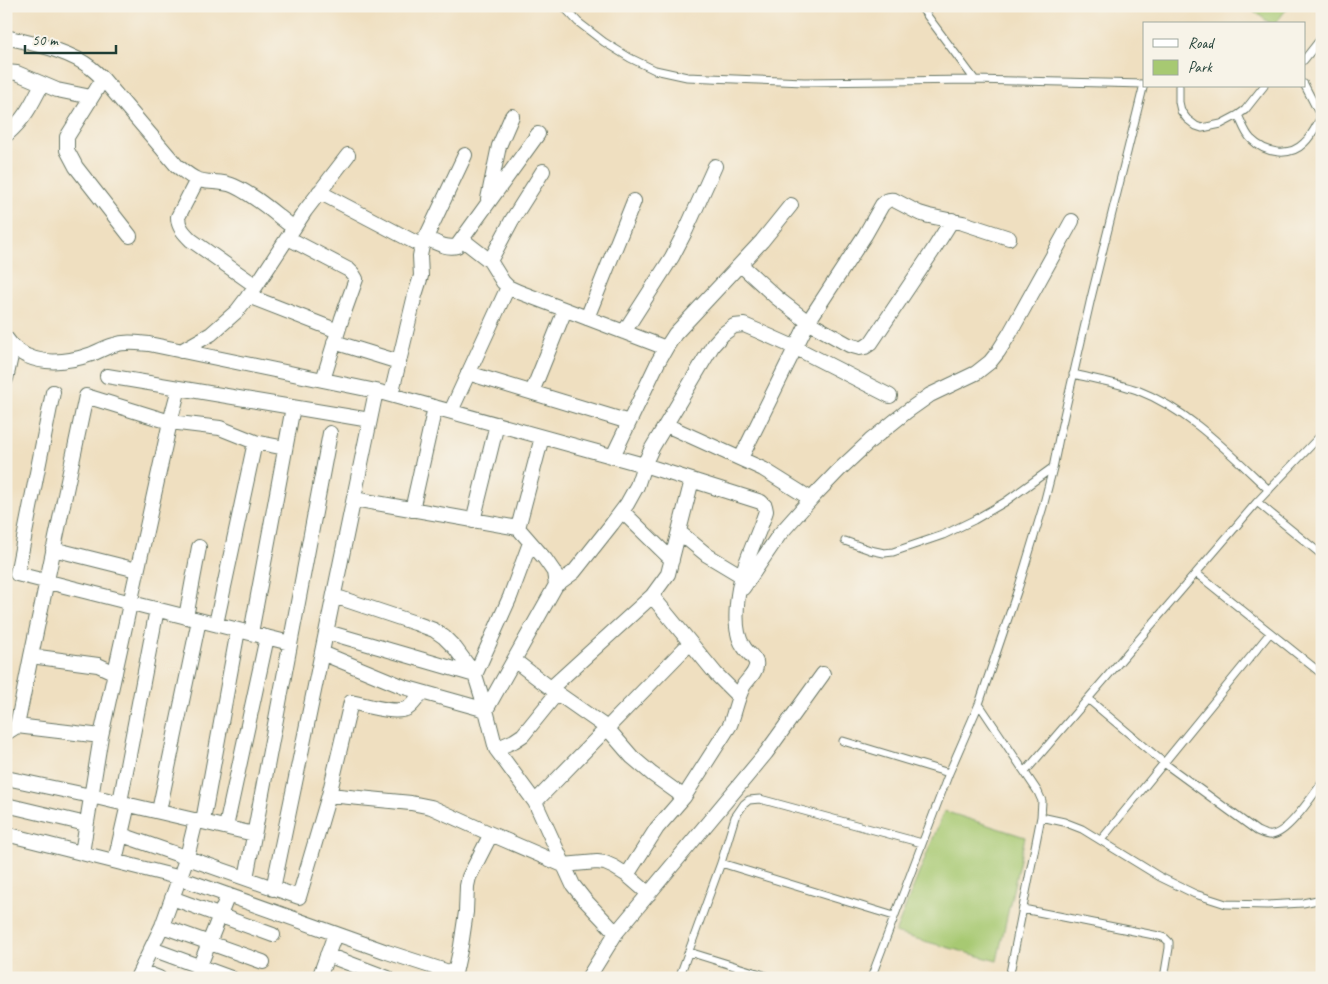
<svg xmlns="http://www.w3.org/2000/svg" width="1328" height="984" font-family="Caveat,sans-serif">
  <rect width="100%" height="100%" fill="#f7f3e8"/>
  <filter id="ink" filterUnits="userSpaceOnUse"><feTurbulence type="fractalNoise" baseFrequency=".02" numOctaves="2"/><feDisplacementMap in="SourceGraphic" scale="10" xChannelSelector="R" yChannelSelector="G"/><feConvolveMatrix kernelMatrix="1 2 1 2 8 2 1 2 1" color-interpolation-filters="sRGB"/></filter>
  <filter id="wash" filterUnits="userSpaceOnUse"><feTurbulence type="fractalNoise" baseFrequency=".0096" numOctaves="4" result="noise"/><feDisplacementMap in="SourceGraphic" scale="20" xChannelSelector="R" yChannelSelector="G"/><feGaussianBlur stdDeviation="1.12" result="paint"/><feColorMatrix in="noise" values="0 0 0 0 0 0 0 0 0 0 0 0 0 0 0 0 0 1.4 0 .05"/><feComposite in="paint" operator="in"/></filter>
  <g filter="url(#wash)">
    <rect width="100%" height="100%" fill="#efdfc0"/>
    <path fill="#a7c972" stroke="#638353" d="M1247,6H1289L1275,24H1271Z
      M944,811L1025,837L997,961L895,933Z"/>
  </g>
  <g filter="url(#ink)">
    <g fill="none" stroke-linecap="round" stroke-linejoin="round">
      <defs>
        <path id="service" d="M563,6L578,22L604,42L630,58L655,70L687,77L804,82L975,80L1144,84
          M920,6L975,80
          M1304,60L1322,37
          M1304,84L1322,119
          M1179,86V102L1181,111L1187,119L1196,126L1202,128L1221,124L1238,115L1245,110L1264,86
          M1238,115C1242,123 1245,133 1251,139C1265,153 1289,158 1304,143C1312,136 1316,126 1321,117
          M1073,374C1094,379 1117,383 1137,390C1189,410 1229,453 1269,490
          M1257,502L1322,555
          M845,541L870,550L884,553L893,552L943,535L974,520L1005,502L1052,468
          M1196,573L1322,674
          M1088,699L1164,763L1257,831C1262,833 1267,836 1272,835C1288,833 1312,796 1322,783
          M979,704L1038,792L1042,801L1041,817L1009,978
          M843,741L949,773
          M1025,772L1257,502L1322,434
          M1041,817L1064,822L1082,829L1160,877L1195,894L1226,904L1267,905L1303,903L1322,899
          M1101,840L1270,633
          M721,863L894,916
          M1023,909L1159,936L1165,938L1169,942V948L1164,978
          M689,952L773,978
          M679,978L721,863L735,817L744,804L749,800L760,799L922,843
          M871,978L949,773L979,704L1019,586L1043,507L1053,468L1060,433L1091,298L1144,84"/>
        <path id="minor" d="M6,37C33,44 69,50 91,68C95,71 99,75 103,79L177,166C183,170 189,176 196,179C207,184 221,180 234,186C256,196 275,214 294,228
          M6,72L17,73L57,90L91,97
          M103,79L67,137V150L76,167L130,236
          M6,135C24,120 32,104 42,84
          M197,180L178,217C178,227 184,233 191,240L256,286
          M319,192L422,246
          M488,199L499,146L512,116
          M288,238L349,270L353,274L356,279L342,318L323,380
          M425,238C435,242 446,249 457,246L538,134
          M463,240L490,261L503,282L508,287L519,292L666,348
          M490,261L512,220L543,171
          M741,265L777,298L808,322L849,345L860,348L865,347L871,343L932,252L952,220
          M248,296L338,331
          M587,318L634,201
          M624,332L672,257L686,230L715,166
          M6,338L13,347L6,379
          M334,342L399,362
          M13,347C18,350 22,354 27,356C47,365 72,361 92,354C99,351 106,347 114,345C126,341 137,343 149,344L376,391L644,465L761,502L765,506L766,511C757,539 742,565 738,595C736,611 734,634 744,647C747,652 754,657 756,662C758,671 748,679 744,685C737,698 735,712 730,725L684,797L657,828L627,875
          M181,351L211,334L237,311L256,286L305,211L348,155
          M468,373L629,422
          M107,376L370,420
          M53,392L17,574L290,643
          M532,392L565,310
          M391,395L415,295L421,276L420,256L422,246L465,155
          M451,411L508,287
          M666,425L763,469L811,499
          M613,456L658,362L666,348L675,334L762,241L791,205
          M741,458L808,322L865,235L882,205C886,201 888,199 894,200L919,213L929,216L963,223L1009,238
          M354,499L518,528L545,559L554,572L556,585L486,710L496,749L535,802L573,885L584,899L616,933
          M412,510L435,407
          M622,511L672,560
          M473,521L497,424
          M518,528L542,437
          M679,532L707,555L742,576
          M53,549L137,570
          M556,585L574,572L612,524L627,504L637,486L644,465L652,448L713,345L723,334L734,326L744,325L758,331L796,348L890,396
          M743,588L779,535L811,499L839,470L870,441L906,412L930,395L976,373L990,362L998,352L1010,333L1072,221
          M334,596L415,623L434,630L444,637L455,648L475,675L486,710
          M652,596L716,674L738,696
          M186,617L199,547
          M216,624L255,442
          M327,632L475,675L510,597L530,543
          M251,633L293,407
          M322,653L404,687L486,710
          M31,656L98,665L115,673
          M514,660L557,693L607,728L632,757L652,774L684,797
          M551,688L652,596L668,574L692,480
          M17,726L31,656L86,396L170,422L220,428L255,442L285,448
          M6,733L17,726L101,736L170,422L179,388
          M496,749L514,741L523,735L557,693
          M6,778L91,796L254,834
          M329,795L411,803L431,807L491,834L563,865L597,862L605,863L614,867L627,875L649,894
          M120,802L157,609
          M535,802L690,643
          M6,805L86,824
          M159,811L199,620
          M203,821L238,630
          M226,827L267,637
          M6,834L177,877L387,952L455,974
          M122,835L299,897L329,795L351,702C366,705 395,715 408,708C413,705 417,698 421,693
          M82,853L101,736
          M115,861L128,804
          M246,878L330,433
          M273,889L376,391
          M172,898L273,935
          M162,926L263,962
          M152,949L231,978
          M327,955L388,978
          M141,971L159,978
          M137,978L162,926L187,857L196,820
          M195,978L228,895
          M319,978L335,934
          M454,978L461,946L466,912L467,886L469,877L491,834
          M588,978L616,933L766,753L823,674"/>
      </defs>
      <use href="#service" stroke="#687665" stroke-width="9"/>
      <use href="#minor" stroke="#687665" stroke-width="16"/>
      <use href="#service" stroke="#fff" stroke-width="7"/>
      <use href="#minor" stroke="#fff" stroke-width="14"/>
    </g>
  </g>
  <rect width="1328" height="984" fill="none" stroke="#f7f3e8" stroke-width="25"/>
  <rect x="1143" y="22" width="162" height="65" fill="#f7f3e8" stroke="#a1aaa0"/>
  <rect x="1153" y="39" width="25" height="8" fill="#ffffff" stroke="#a1aaa0"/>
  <text x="1188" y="48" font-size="15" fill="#1f3d34">Road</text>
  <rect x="1153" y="60" width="25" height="15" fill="#a7c972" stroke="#a1aaa0"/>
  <text x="1188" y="72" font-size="15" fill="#1f3d34">Park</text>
  <path d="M25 45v8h91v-8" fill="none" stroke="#1f3d34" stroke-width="2.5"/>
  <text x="32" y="45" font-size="15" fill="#1f3d34" stroke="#f7f3e8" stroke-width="4" paint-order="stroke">50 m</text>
</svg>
